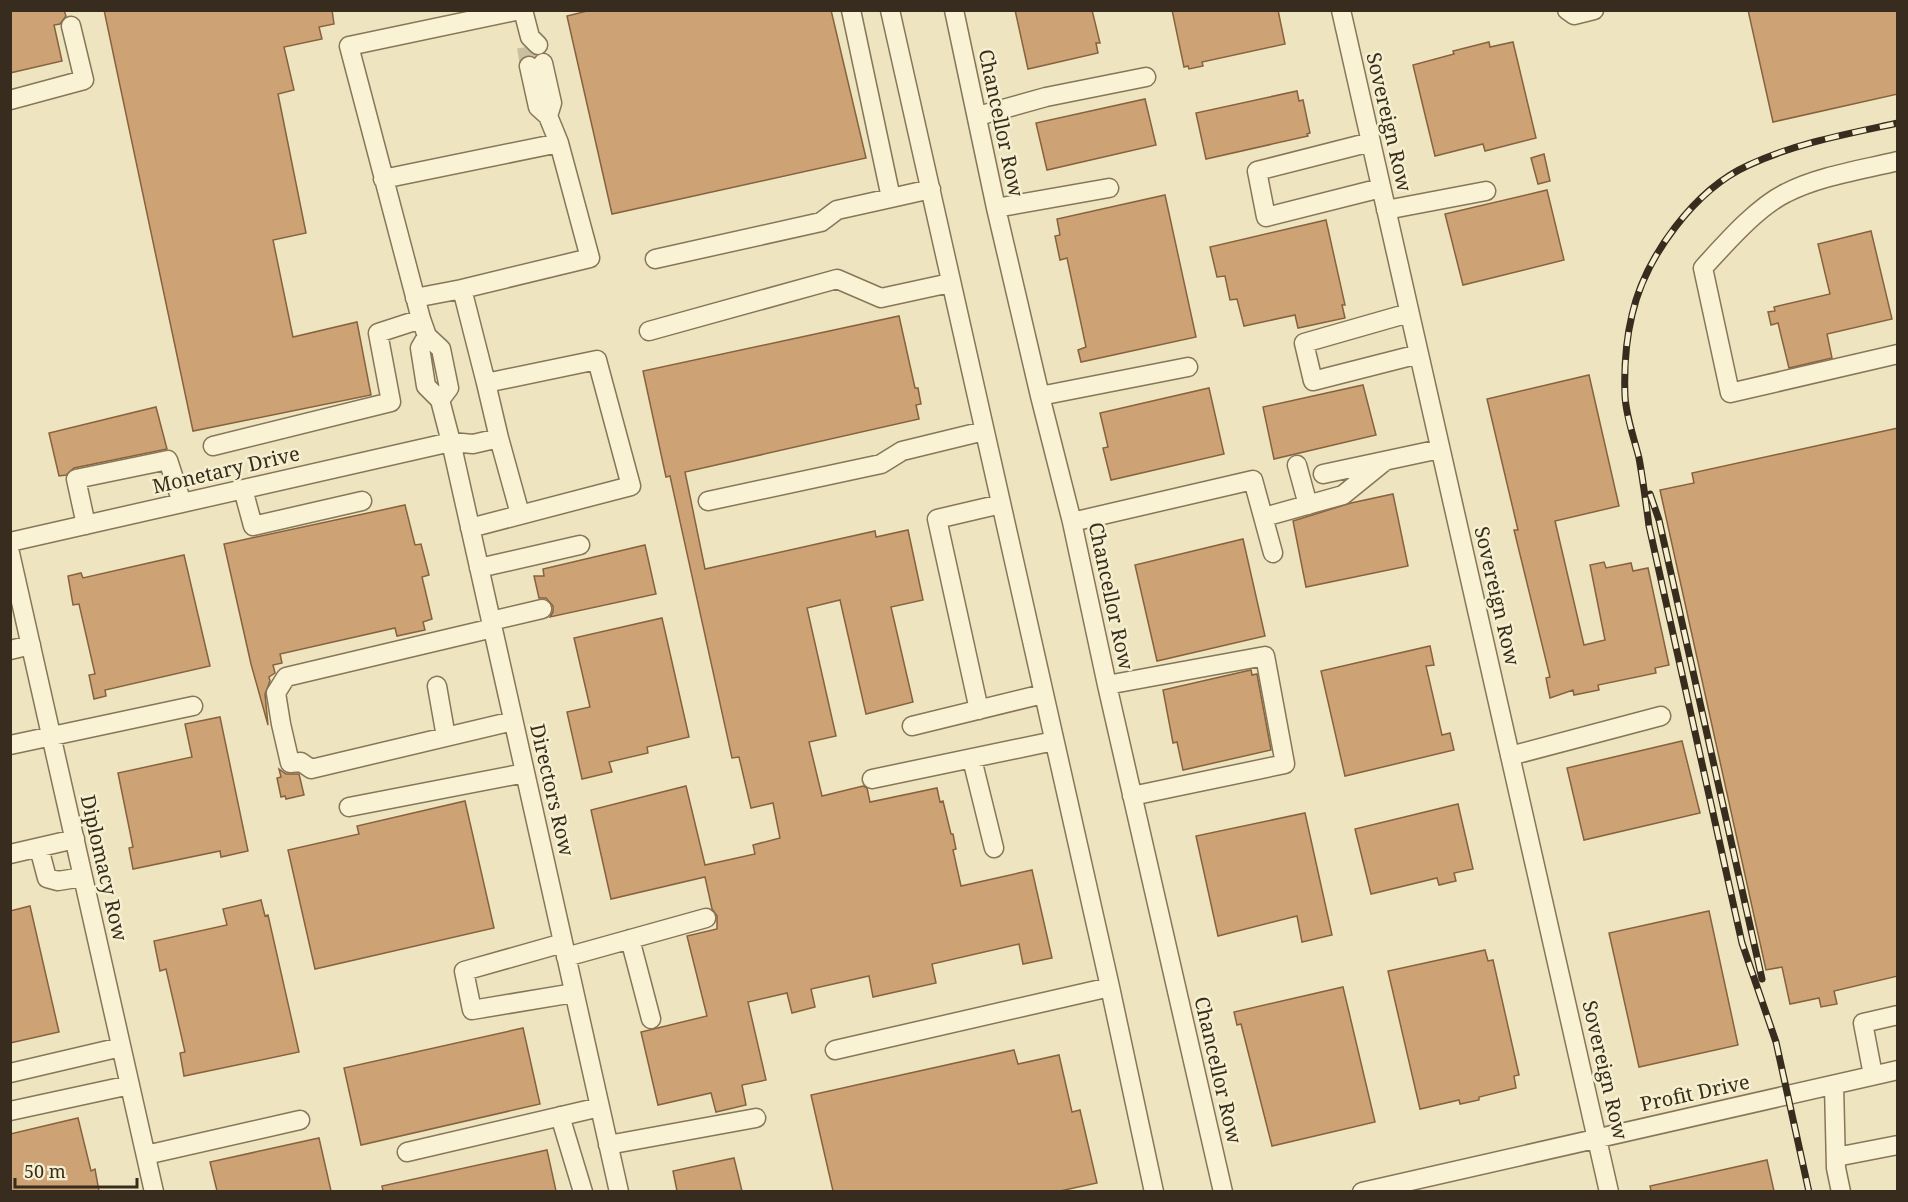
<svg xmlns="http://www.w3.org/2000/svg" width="1908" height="1202" font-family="'Noto Serif',serif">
  <rect width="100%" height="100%" fill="#eee5c0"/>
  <path fill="#cda376" stroke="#87623e" stroke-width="1.5" d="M10,10H64L66,16L60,24L54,25L62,61L10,73Z
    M104,10H332L334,24L319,27L322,39L284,47L294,90L278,94L306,233L273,240L293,337L357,322L371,395L193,431Z
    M591,10H831L866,158L612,214L567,16Z
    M1015,10H1092L1100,43H1096L1098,53L1028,69Z
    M1172,10H1278L1285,44L1202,62L1203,66L1189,69L1188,66L1184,67Z
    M1748,10H1898V94L1773,122Z
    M1489,42L1490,47L1513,42L1536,138L1485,151L1483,144L1435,156L1413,65L1454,54L1453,51Z
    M1297,91L1299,101L1303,100L1310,133L1307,134L1308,136L1206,159L1196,113Z
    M1145,99L1156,145L1047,170L1036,123Z
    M1544,154L1550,181L1538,184L1531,158Z
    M1547,190L1564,260L1463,285L1445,214Z
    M1165,195L1196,337L1081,362L1078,350L1086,347L1067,258L1060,260L1055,236L1060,235L1057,219Z
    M1326,220L1345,305H1342L1345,318L1298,328L1295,315L1244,326L1237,299L1230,300L1225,276L1217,277L1210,247Z
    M1871,231L1892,319L1827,334L1832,358L1789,368L1778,323L1771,325L1768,312L1775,311L1774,307L1830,294L1818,244Z
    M899,316L915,388H918L921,404L916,405L919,419L685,472L705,569L875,531L876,537L908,530L923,600L891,607L913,702L866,714L840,600L807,608L836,736L809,742L822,796L863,786L867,788L870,802L937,788L940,802L943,801L951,834H953L956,849L953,850L961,886L1032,870L1052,958L1023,964L1019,944L932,964L936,983L873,997L869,976L811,989L815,1007L792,1013L787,993L748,1002L766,1080L742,1085L746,1105L716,1112L711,1093L658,1105L641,1032L707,1016L687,936L717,929V916L712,909L705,877L611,899L591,810L686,786L705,865L755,854L753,845L780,838L773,803L751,808L739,757L732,758L670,476L666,477L643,371Z
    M1589,375L1619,506L1555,521L1584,645L1605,640L1590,565L1604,562L1606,568L1631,563L1633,571L1648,568L1669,665L1655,668L1656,673L1598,685L1599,690L1574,695L1573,690L1550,698L1546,678L1550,677L1514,530H1518L1487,399Z
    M1363,385L1376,435L1274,459L1263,407Z
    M1209,388L1224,454L1111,480L1103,448L1108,447L1100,413Z
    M156,407L167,449L74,468L66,475L59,476L49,433Z
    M1898,428V976L1834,991L1837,1004L1821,1007L1819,998L1790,1004L1782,967L1766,970L1660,490L1694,483L1692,473Z
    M1393,494L1408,566L1306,587L1293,521L1351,503Z
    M405,505L415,545L421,544L429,575L422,577L432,619L423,622L425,630L397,636L395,628L280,654L282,663L273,665L275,673L269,677L270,681L265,694L268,725L251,664L224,544Z
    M1243,539L1265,636L1157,661L1135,565Z
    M645,545L656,594L550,617L553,612V606L546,598H539L534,576H544L543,569Z
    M184,555L210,666L105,690L106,696L94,699L89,675L95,674L79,604L73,605L68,576L81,573L83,578Z
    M662,618L689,737L647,747L648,753L609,762L612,772L582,779L567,712L590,707L574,638Z
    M1430,646L1434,665L1426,666L1442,735L1450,733L1454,750L1345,776L1321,671Z
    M1251,670L1252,675L1257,674L1271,750L1183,770L1177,742L1173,743L1163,690Z
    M220,717L248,851L221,857L220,851L133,869L129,848L133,847L118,773L192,757L185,724Z
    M1682,741L1700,813L1584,840L1567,768Z
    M279,769L286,774H299L304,795L286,799L285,796L281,797L277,778L281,777Z
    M465,801L494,928L315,969L288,850L359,834L357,826Z
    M1458,804L1473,869L1454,873L1456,881L1439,885L1437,878L1371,894L1355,829Z
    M1305,813L1332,935L1302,942L1297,916L1218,936L1196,836Z
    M261,900L265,916L268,915L299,1052L184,1076L180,1053L185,1052L166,969L160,971L154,941L227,925L223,909Z
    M30,906L59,1032L10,1043V911Z
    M1709,911L1738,1045L1639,1067L1609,933Z
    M1485,950L1488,961L1493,960L1519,1075L1514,1076L1516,1088L1479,1097V1100L1460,1104L1459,1100L1420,1109L1388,971Z
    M1343,987L1375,1122L1272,1146L1241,1024L1237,1025L1234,1012Z
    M523,1028L540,1104L361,1145L344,1068Z
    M1014,1050L1018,1064L1059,1055L1072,1112L1080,1110L1097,1183L1060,1191H833L811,1095Z
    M78,1118L91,1171L95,1169L99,1191H10V1134Z
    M319,1138L331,1191H217L210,1162Z
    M547,1150L556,1191H383L382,1186Z
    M734,1158L742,1191H677L673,1171Z
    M1767,1160L1774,1191H1651L1650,1186Z"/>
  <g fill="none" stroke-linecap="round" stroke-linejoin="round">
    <path stroke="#c9c09f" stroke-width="18" stroke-dasharray="18 9" stroke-linecap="butt" d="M526,47L529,66"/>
    <defs>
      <path id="minor" d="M523,10L530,37L538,45
        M851,10L891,198L931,189
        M890,10L1110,987L1154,1192
        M954,10L996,208L1040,396L1072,522L1107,685L1223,1192
        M1341,10L1609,1192
        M1567,10L1574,15L1594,10
        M543,63L552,103L548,116
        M10,100L84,80L71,26
        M978,116L1046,97L1146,77
        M1371,142L1257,171L1266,217L1381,188
        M1898,161C1861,170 1819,176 1786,193C1757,207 1725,244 1703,268L1730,393L1898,354
        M383,179L559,143L548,116L538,107L529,66
        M996,208L1109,188
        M1386,210L1486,191
        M655,259L821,222L837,210L891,198
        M462,289L590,258L559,143
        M415,298L462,289L486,383
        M1409,313L1304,343L1313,381L1419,354
        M649,331L837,279L881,298L950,283
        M427,336L420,348L426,386L440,400L451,442L619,1192
        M1040,396L1188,367
        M440,400L449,388L441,349L427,336L421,319L349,46L520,10
        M499,438L520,514
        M213,446L391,402L378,333L421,319
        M1297,465L1308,505
        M1323,474L1440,449
        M243,489L253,526L362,501
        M708,501L881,464L902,451L984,431
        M1264,517L1343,495L1385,461
        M1072,522L1253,480L1273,553
        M86,525L76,479L168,460L182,503
        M10,542L451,442L473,444L499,438L486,383L597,360L631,486L470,528
        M10,553L154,1192
        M479,568L580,545
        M491,621L542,609
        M493,628L286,677L276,693L281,724L290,763L301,762L311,769L513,721
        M10,650L31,645
        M1107,685L1265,656L1285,764L1132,796
        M437,686L446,737
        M979,710L937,519L1001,504
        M912,726L1043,694
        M10,745L193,706
        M1510,756L1661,716
        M972,759L994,848
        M872,779L1054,741
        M349,807L525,773
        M39,848L47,878L58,881L83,877
        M10,854L75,839
        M630,939L651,1019
        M563,943L464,971L472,1010L574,993
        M566,957L706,918
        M835,1050L1110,987
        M10,1073L121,1047
        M1873,1075L1863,1023L1898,1015
        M1834,1085L1836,1168L1841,1192
        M10,1111L130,1085
        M560,1116L583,1192
        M608,1145L756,1118
        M407,1152L600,1107
        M146,1155L300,1120
        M1836,1157L1898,1145
        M1362,1192L1898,1070"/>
    </defs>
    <use href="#minor" stroke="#877658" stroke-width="21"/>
    <use href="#minor" stroke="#f9f2d4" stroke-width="18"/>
    <defs>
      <path id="rail" d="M1650,494L1659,520L1762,979
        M1809,1192L1776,1042L1742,943L1649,526C1646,503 1643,480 1639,458C1634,438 1626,416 1625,396C1624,370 1626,340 1632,315C1645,257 1695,189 1749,165C1796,143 1847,134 1898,123"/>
    </defs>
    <use href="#rail" stroke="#372c1d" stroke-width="7"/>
    <use href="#rail" stroke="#f6efd0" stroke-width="4.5" stroke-dasharray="14" stroke-linecap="butt"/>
  </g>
  <g text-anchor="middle" stroke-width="5" stroke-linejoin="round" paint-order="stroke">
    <g font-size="20" fill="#372c1d" stroke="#f6efd0">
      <text transform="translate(1389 122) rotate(77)" y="7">Sovereign Row</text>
      <text transform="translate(1001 123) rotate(78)" y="7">Chancellor Row</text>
      <text transform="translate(226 470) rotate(-13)" y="7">Monetary Drive</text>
      <text transform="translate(1111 596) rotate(78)" y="7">Chancellor Row</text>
      <text transform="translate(1497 596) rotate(77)" y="7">Sovereign Row</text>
      <text transform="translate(552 790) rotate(77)" y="7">Directors Row</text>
      <text transform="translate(104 868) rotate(77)" y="7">Diplomacy Row</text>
      <text transform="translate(1218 1070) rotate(77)" y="7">Chancellor Row</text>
      <text transform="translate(1605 1070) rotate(77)" y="7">Sovereign Row</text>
      <text transform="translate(1695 1093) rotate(-12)" y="7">Profit Drive</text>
    </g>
  </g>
  <rect width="1908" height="1202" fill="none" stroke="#372c1d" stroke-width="24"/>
  <path d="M15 1178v9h122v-9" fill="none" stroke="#372c1d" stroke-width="3"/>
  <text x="24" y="1178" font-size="18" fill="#372c1d" stroke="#f6efd0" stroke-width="4.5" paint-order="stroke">50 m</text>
</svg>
